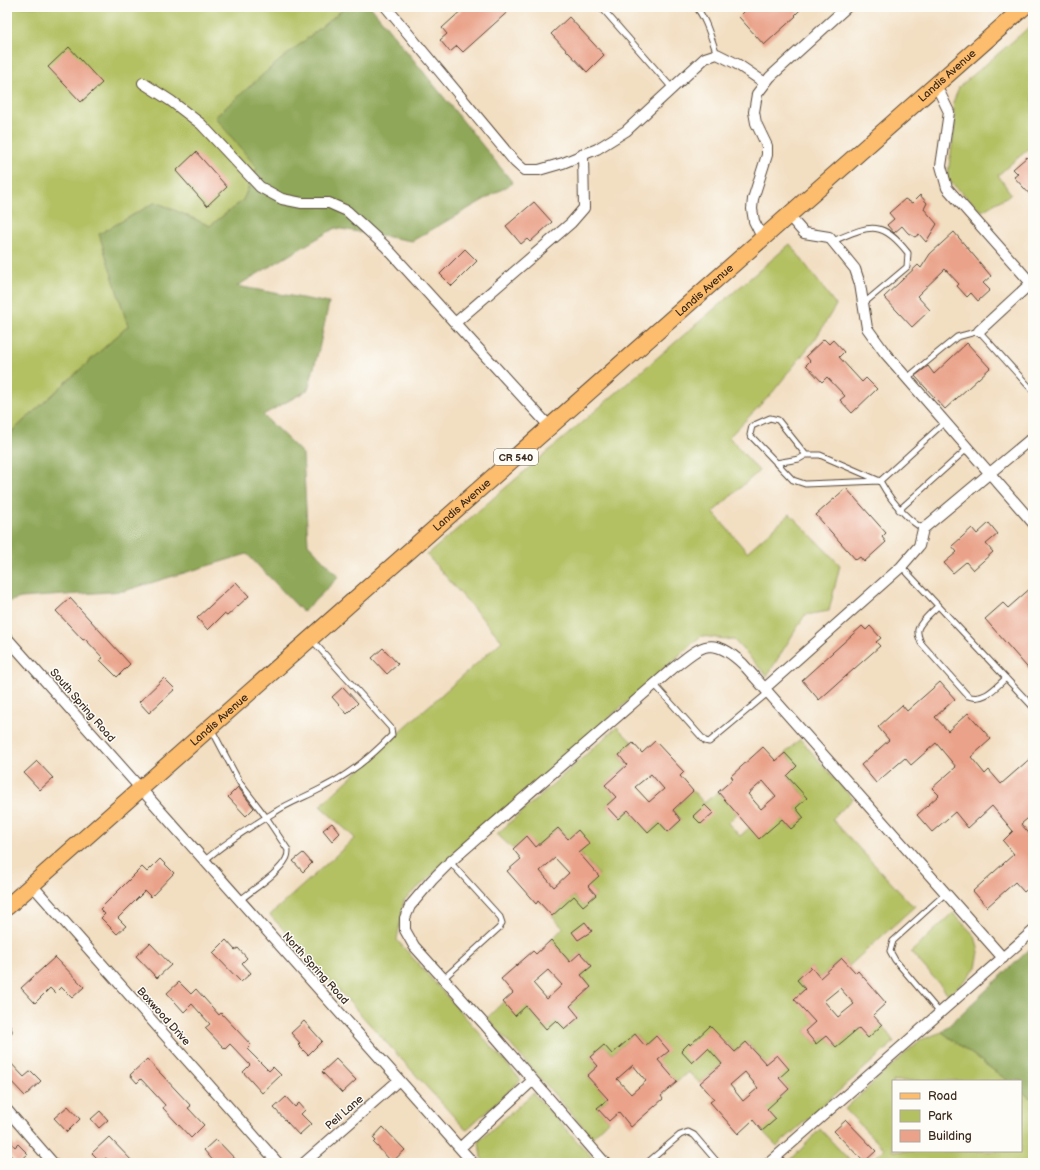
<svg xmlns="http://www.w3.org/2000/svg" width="1040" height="1170" font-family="'Balsamiq Sans',sans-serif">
  <rect width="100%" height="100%" fill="#fdfcf7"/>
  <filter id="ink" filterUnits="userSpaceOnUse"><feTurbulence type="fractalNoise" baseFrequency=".025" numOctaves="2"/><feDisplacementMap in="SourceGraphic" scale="8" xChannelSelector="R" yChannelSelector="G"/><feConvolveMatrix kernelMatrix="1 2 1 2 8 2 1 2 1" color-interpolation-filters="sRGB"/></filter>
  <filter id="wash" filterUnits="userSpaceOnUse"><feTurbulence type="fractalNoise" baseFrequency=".012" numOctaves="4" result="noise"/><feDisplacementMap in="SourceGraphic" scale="16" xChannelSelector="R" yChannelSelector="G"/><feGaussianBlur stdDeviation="0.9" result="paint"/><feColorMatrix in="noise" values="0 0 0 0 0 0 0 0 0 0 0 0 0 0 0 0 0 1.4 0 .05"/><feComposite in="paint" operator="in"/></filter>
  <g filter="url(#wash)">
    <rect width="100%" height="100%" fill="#f2dec1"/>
    <path fill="#b4c163" stroke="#787640" d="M7,7H346L267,71L257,168L243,200L210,226L156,202L100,234L128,326L7,436Z
      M1033,24V145L998,175L1011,194L982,211L947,179L955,126L953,103L959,87Z
      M790,244L836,305L816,338L772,393L729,437L759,471L713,512L747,552L790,514L840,565L829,611L805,615L767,676L734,640L701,636L404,900L397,940L521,1080L466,1130L270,915L355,838L320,806L405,727L502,641L427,555Z
      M617,727L633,743L619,755L627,765L605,785L616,797L606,806L618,819L628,810L648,832L659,822L668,832L681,820L673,810L693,791L704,803L718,792L737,814L728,823L740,836L749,828L782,819L791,829L804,818L796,808L807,798L787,775L797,766L785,753L800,739L853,799L832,819L910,903L915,906L849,966L842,958L820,978L811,967L797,980L805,989L795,999L815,1022L805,1031L816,1044L826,1036L836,1047L859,1028L882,1025L894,1042L777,1146L762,1131L767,1109L789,1089L747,1042L735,1052L727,1042L713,1054L722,1064L700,1083L688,1072L677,1082L658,1061L668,1051L656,1036L645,1046L635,1034L612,1054L604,1045L590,1057L598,1066L587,1076L608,1099L597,1108L609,1121L592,1137L487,1018L503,1002L526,1006L546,1029L556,1020L565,1029L579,1017L570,1006L591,987L581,975L592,966L580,953L570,962L551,940L563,928L552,916L574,896L583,906L596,895L588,886L599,875L558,828L536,847L527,837L513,849L497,834Z
      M953,913L975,936L979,952L976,967L965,980L949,995L911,952Z
      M942,1032L1008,1081H893V1151H1021V1091L1033,1100V1163H869L884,1149L845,1109L920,1040Z
      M533,1093L597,1163H486L481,1158L479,1141Z
      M820,1129L852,1163H788Z"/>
    <path fill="#8fa759" stroke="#65683c" d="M346,7H371L513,183L412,241L335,228L237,286L329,303L319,349L308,390L263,415L303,454L308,544L339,577L303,612L247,554L124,591L21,598L7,602V436L128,326L99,234L156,202L210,226L243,200L257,168L215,117L267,71Z
      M1033,946V1100L1021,1091V1081H1008L942,1032Z"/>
    <g id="blocks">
      <path fill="#eaa38a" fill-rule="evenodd" d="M465,7H513L463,52L457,46L450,52L440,40L447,34L442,28Z
        M749,7H803L795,15L796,16L764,45L739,17Z
        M569,17L604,55L587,72L551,34Z
        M69,47L102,83L81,102L48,67Z
        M196,152L227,187L207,206L176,171Z
        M1027,157L1033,163V198L1014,177L1018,174L1013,169Z
        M920,195L927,203L924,209L937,224L926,242L919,234L915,237L908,233L902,226L894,233L887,225L894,219L889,213L905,199L912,203Z
        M534,202L552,222L530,242L527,239L521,244L506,226Z
        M954,232L991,276L983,283L990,290L978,301L971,293L967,297L957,286L959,284L945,269L917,296L930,310L912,327L884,297L918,265L921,268L930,254Z
        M465,249L477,261L452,286L440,274Z
        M824,339L829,344L833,340L844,352L839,357L862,382L866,378L877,389L852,413L840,400L845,396L827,377L822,382L806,365L810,361L806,356Z
        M967,343L990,368L945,409L915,376L928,366L934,374Z
        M846,488L886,533L882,537L886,542L864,562L860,557L856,560L816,515Z
        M989,523L998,534L986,544L993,552L973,570L966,562L953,573L944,563L957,552L952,546L972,528L977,534Z
        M236,582L249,596L227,616L224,614L208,630L197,618Z
        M1033,586V674L985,619L1003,603L1008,608Z
        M70,598L130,664L117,677L100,660L103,658L85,639L83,640L56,611Z
        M862,626L866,630L870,626L881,638L876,642L880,646L819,700L802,680Z
        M383,648L398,664L387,674L372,658Z
        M164,678L175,689L149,713L139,702Z
        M940,682L955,699L935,717L948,731L968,713L991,739L971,757L985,774L989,770L1001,784L1033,756V814L1021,824L1033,838V884L1024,892L1015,882L987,907L973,891L1014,854L1003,841L1013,831L992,806L968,828L955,812L932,832L917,815L939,795L932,788L956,767L936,743L911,765L905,758L876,783L861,765L889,740L878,727L902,705L907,711Z
        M343,687L358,703L347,714L332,697Z
        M655,741L684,772L680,776L693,791L673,810L681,820L668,832L659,822L648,832L628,810L618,819L606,806L616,797L605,785L627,765L619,755L633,743L642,753ZM651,774L664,789L649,802L635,787Z
        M763,747L776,761L785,753L797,766L787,776L807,798L796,808L804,818L791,829L782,819L759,839L718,792L733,779L731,776ZM763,781L776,796L761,809L748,794Z
        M37,761L53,778L40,790L24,773Z
        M238,787L254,808L246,816L228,797Z
        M705,805L713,813L701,824L693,816Z
        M332,823L340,833L332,841L323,830Z
        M558,828L568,839L578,830L590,844L579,853L599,876L588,886L596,895L583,906L574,896L552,916L538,901L536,904L507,871L521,859L513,849L527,836L536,847ZM555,858L569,873L554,887L540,871Z
        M303,853L312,863L303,872L293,861Z
        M160,859L174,873L151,897L145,891L118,918L126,926L117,934L101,918L105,914L100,909L142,867L147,872Z
        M585,922L592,931L578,940L572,932Z
        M226,940L235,950L238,948L247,958L242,963L251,973L241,982L213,953Z
        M551,940L570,962L580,953L592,966L581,975L591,987L570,1006L579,1017L565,1029L556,1020L546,1029L526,1006L515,1016L503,1002L513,993L501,979L533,951L536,954ZM548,970L562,985L547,999L533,983Z
        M150,943L171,965L157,978L136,956Z
        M55,957L84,987L72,998L61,987L55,993L50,988L35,1003L21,988Z
        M842,958L856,973L858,971L886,1003L873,1015L882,1025L868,1038L859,1028L836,1047L826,1036L816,1044L805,1031L815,1022L794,999L805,989L797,980L811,967L820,978ZM840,988L854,1004L838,1017L824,1001Z
        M179,982L191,994L196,989L219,1015L221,1013L251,1045L247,1049L269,1071L273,1067L281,1075L262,1093L243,1072L250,1065L230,1044L225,1049L205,1028L210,1024L192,1004L184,1012L167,993Z
        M304,1021L322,1041L308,1055L298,1045L300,1043L291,1033Z
        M710,1026L735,1052L746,1042L766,1064L777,1055L789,1069L779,1078L789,1089L767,1109L776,1119L762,1131L753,1120L738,1134L710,1102L714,1099L700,1083L722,1064L708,1048L692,1063L681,1051L689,1043L690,1045ZM745,1072L758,1088L743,1101L730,1085Z
        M635,1034L645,1046L656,1036L669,1051L658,1060L677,1082L661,1096L663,1099L631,1127L619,1112L609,1121L597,1108L608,1099L587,1076L598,1066L590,1057L604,1045L612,1054ZM633,1065L646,1081L631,1094L617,1079Z
        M7,1059L24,1077L31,1071L41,1081L25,1096L7,1077Z
        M147,1059L191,1106L188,1108L204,1125L191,1138L163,1108L165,1105L141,1079L137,1083L130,1075Z
        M336,1059L356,1080L342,1093L322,1072Z
        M286,1097L295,1107L299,1103L305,1110L301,1114L311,1124L299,1135L274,1108Z
        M68,1106L80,1119L67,1132L54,1118Z
        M100,1111L108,1120L99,1128L91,1119Z
        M846,1120L876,1151L864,1162L834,1131Z
        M383,1127L405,1150L392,1162L374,1143L376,1141L373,1138Z
        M109,1137L134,1163H111L106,1158L101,1162L92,1153Z
        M7,1138L15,1147L18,1144L28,1154L18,1163L7,1152Z
        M216,1139L239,1163H215L204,1150Z"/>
    </g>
  </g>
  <g filter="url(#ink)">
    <use href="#blocks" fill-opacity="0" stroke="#564536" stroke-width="1"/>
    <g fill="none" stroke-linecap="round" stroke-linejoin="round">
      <defs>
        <path id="service" d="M601,7L672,88
          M696,7C707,20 711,39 717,54
          M833,241C869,226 881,218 908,253L907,267L863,304
          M907,378L957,337L979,331L1033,391
          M806,455L778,420L770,418L752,426L750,435L793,480L805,484L880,481C891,501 904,517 923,529
          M776,463L799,459L806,455H820L880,481L945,422
          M899,510L968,448
          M901,566L1033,707
          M938,606C933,611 919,623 918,630C917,635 920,639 921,643L968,696C984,702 995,688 1006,678
          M654,684L705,741L709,742L769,692
          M212,730L240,783L266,817L288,850C288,853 288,856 286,859C279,873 252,890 239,901
          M204,861C226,842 250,827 275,812C290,802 308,796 324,787C350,774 372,756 392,735L391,728L312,640
          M443,979L499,928L502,923L500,917L450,862
          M940,1013L895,960L890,951L893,941L946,893
          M7,1026L9,1031L7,1032
          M647,1163L680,1135L688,1132L694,1135L718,1163"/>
        <path id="minor" d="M386,7L515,162L524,170H539L563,163L597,149L626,131L705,58L717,54L737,64L765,83
          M143,83L171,101L201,124L260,187L282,199L302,203H329L347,211L385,246L455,323
          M936,85L949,112L941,166L947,188L1031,283L979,331
          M789,216L804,233L829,237L855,269L860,284L867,328L885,353L1033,523
          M763,239L754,221L752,209L753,199L767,155V146L756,123L754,112L757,94L770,77L847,7
          M550,427L455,323L571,223L584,208L583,154
          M7,638L473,1163
          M765,688L901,567L919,546L923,529L1033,437
          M32,885L278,1163
          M7,1110L53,1163
          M460,1148L533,1080
          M304,1163L399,1080
          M605,1163L485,1025L414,946L405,930V918L410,906L432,880L450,862L671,670C701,646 711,634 743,664L1003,958
          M769,1163L1033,931"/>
        <g id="primary">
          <path id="s1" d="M7,907L1024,7"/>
        </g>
      </defs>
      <use href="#service" stroke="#564536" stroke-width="7"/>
      <use href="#minor" stroke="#564536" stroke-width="12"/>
      <use href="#primary" stroke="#564536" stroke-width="18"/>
      <use href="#service" stroke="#fff" stroke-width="5"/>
      <use href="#minor" stroke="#fff" stroke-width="10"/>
      <use href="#primary" stroke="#fcbd6e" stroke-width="16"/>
    </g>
  </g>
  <g text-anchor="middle" stroke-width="3" stroke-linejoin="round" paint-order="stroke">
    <rect fill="#fdfcf7" stroke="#75695f" stroke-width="1" x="494" y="449" width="44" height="16" rx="3"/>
    <g font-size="10" font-weight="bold" fill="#3b2a1e">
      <text x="516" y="461">CR 540</text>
    </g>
    <g font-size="11" fill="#3b2a1e" stroke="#fdfcf7">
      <text dy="4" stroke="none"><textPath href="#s1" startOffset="1255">Landis Avenue</textPath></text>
      <text dy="4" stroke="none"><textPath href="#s1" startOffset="931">Landis Avenue</textPath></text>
      <text dy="4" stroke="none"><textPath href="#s1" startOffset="607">Landis Avenue</textPath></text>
      <text transform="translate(83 705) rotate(49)" y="4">South Spring Road</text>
      <text dy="4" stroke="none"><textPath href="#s1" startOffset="283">Landis Avenue</textPath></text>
      <text transform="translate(316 968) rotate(48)" y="4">North Spring Road</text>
      <text transform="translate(164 1016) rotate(48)" y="4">Boxwood Drive</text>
      <text transform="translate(344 1112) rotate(-41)" y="4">Pell Lane</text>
    </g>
  </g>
  <rect width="1040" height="1170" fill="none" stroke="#fdfcf7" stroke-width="24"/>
  <rect x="892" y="1080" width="130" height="72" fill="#fdfcf7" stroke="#afa8a0"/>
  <rect x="900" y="1093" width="20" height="6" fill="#fcbd6e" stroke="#afa8a0"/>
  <text x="928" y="1100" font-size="12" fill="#3b2a1e">Road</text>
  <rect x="900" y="1110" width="20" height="12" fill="#b4c163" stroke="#afa8a0"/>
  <text x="928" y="1120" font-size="12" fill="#3b2a1e">Park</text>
  <rect x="900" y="1130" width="20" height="12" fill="#eaa38a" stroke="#afa8a0"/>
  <text x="928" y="1140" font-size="12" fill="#3b2a1e">Building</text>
</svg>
